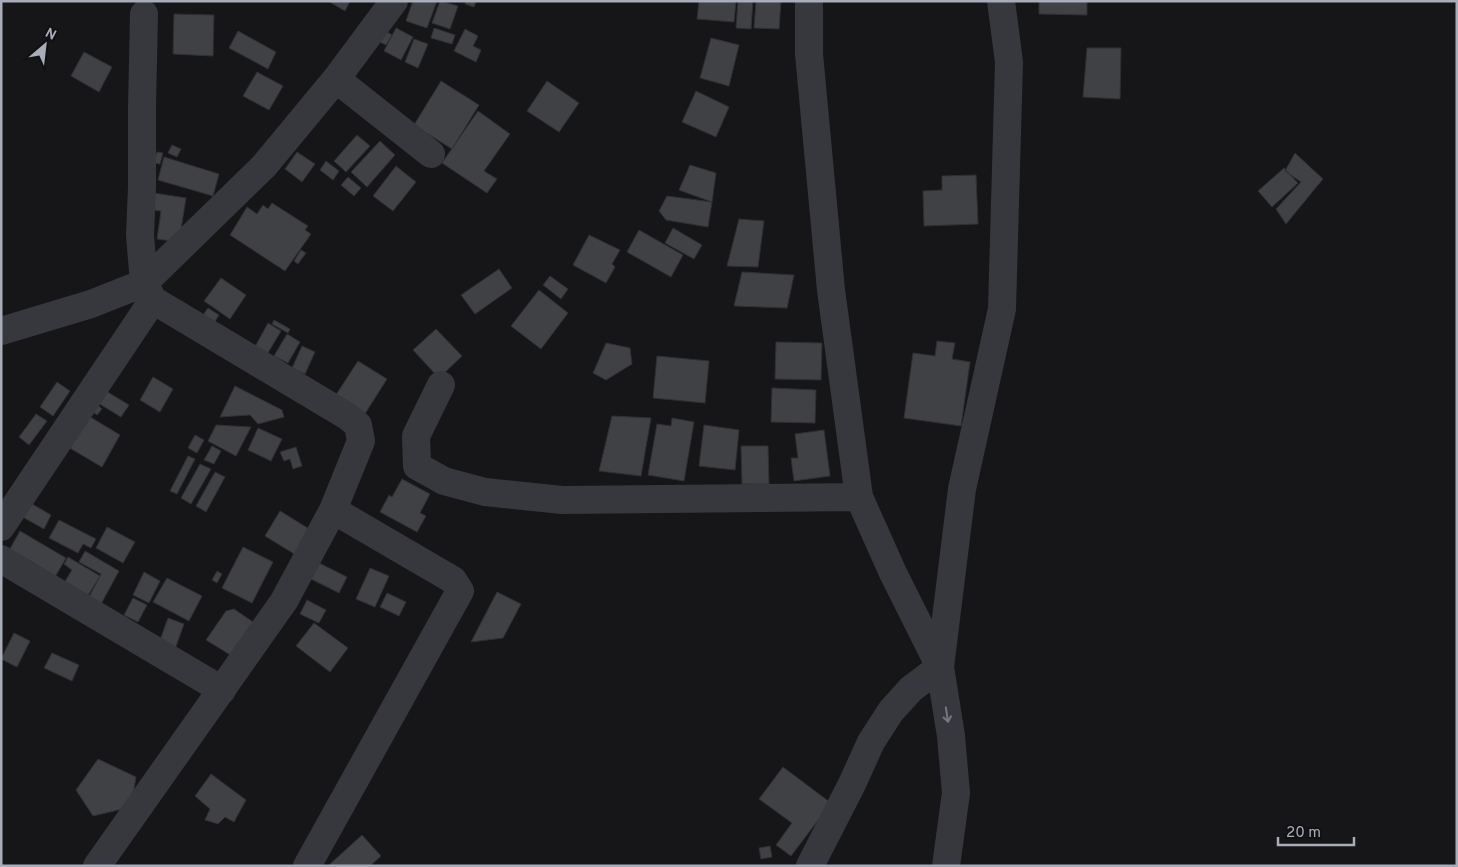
<svg xmlns="http://www.w3.org/2000/svg" width="1458" height="867" font-family="Overpass,sans-serif">
  <rect width="100%" height="100%" fill="#161618"/>
  <path fill="#404145" stroke="#303034" d="M328,1H350L345,11Z
    M413,1H437L427,28L406,21Z
    M440,1L458,6L450,29L432,23Z
    M466,1H476L474,7L465,4Z
    M699,1H736L734,22L697,19Z
    M738,1H753L751,29L736,28Z
    M756,1H781L779,29L754,28Z
    M1039,1H1087V15L1039,14Z
    M174,14L214,15L213,56L173,54Z
    M396,28L413,37L401,60L384,51Z
    M434,28L455,35L452,44L431,38Z
    M382,29L392,35L386,45L376,40Z
    M465,29L478,36L473,46L481,50L476,62L454,51Z
    M238,31L276,52L268,69L229,48Z
    M711,38L739,45L729,86L700,78Z
    M414,39L428,44L418,68L405,62Z
    M1087,48H1121L1120,99L1083,97Z
    M84,52L112,67L99,92L71,76Z
    M257,72L283,86L269,110L243,96Z
    M441,81L479,105L452,149L414,125Z
    M547,81L579,103L559,132L527,111Z
    M696,91L729,107L716,137L682,122Z
    M478,111L510,134L484,171L497,179L487,193L442,163Z
    M357,135L370,146L346,172L334,161Z
    M380,141L395,155L367,187L351,172Z
    M172,145L181,149L177,157L168,153Z
    M157,152L163,153L160,164L154,163Z
    M297,152L315,164L302,182L285,169Z
    M1295,153L1323,179L1286,224L1276,209L1301,182L1285,171Z
    M164,157L219,174L213,196L158,180Z
    M326,161L339,171L333,180L320,170Z
    M690,165L716,173L712,202L679,190Z
    M396,166L416,182L393,211L373,196Z
    M1284,168L1298,183L1272,207L1258,191Z
    M976,175L978,224L924,226L923,191L942,190V176Z
    M348,177L361,188L354,196L341,185Z
    M154,193L186,198L179,242L157,239L161,211L152,210Z
    M667,196L712,202L708,227L666,220L659,211Z
    M272,203L308,226L305,230L311,234L285,271L230,235L247,207L257,214L263,205L268,209Z
    M739,219L764,221L758,267L727,266Z
    M673,228L702,245L694,259L665,243Z
    M639,230L683,255L671,277L627,252Z
    M589,235L620,250L612,264L615,267L606,283L573,265Z
    M301,250L306,253L298,264L294,261Z
    M499,269L512,288L475,314L461,295Z
    M742,272L794,275L787,308L734,306Z
    M550,276L568,289L561,299L543,285Z
    M221,278L246,295L230,319L204,301Z
    M539,290L568,313L541,349L511,326Z
    M208,308L219,315L214,323L203,315Z
    M274,320L290,329L288,333L272,324Z
    M268,323L281,331L263,361L251,354Z
    M436,329L462,356L439,378L413,350Z
    M287,334L300,342L288,363L274,356Z
    M937,341L955,343L952,359L970,362L961,426L904,418L913,353L935,356Z
    M776,342L822,343L821,380L775,379Z
    M606,343L630,348L632,364L606,380L593,373Z
    M302,346L315,352L305,374L292,368Z
    M657,356L709,361L705,403L653,398Z
    M358,361L387,379L361,420L332,401Z
    M153,377L173,389L160,412L140,400Z
    M57,382L70,391L53,416L40,407Z
    M235,386L282,410L284,417L258,424L250,415L220,417Z
    M772,388L816,390L815,423L771,422Z
    M106,391L129,405L121,417L98,403Z
    M94,402L102,409L97,415L89,409Z
    M36,414L47,421L29,445L19,437Z
    M87,415L120,435L102,467L68,447Z
    M612,416L651,418L641,476L599,471Z
    M672,418L694,422L684,481L648,475L657,424L671,426Z
    M216,425L251,427L236,456L208,441Z
    M704,425L739,430L735,470L699,466Z
    M258,428L282,439L271,461L248,450Z
    M824,430L830,476L794,481L791,458H798L795,434Z
    M195,435L204,440L197,453L188,448Z
    M212,446L221,451L214,464L204,460Z
    M741,446H768L769,484H742Z
    M296,447L302,466L293,469L290,459L284,461L280,452Z
    M188,456L195,459L177,494L170,491Z
    M200,464L211,469L191,504L181,498Z
    M215,472L225,477L206,512L196,506Z
    M402,479L430,494L420,513L426,516L417,532L380,512L389,495L392,497Z
    M27,501L51,515L44,529L19,515Z
    M280,511L311,530L296,555L265,536Z
    M59,520L96,539L91,548L83,544L78,553L49,538Z
    M107,527L135,542L123,563L96,548Z
    M20,531L66,558L52,582L6,556Z
    M243,547L273,562L252,603L222,588Z
    M85,551L119,571L101,604L89,597L101,574L79,562Z
    M68,557L100,576L87,597L64,583L72,570L64,564Z
    M319,563L347,577L339,593L311,579Z
    M370,568L389,576L375,607L356,599Z
    M217,571L222,574L217,583L212,580Z
    M144,572L160,581L149,603L133,595Z
    M167,578L202,596L189,621L153,602Z
    M497,592L521,604L503,638L471,642Z
    M387,593L406,602L399,616L380,607Z
    M133,598L147,605L138,622L124,615Z
    M307,600L326,610L319,623L300,614Z
    M234,609L259,626L237,659L206,640L226,611Z
    M168,618L184,624L175,649L159,643Z
    M314,623L348,648L330,672L296,646Z
    M14,633L30,641L17,667L1,659Z
    M52,653L79,665L72,681L44,668Z
    M98,759L136,777L131,807L93,816L76,790Z
    M783,767L831,803L791,856L776,845L792,823L759,799Z
    M211,774L246,800L234,822L225,817L218,824L205,820L210,809L195,796Z
    M362,835L381,856L370,866H330L329,865Z
    M770,846L772,857L761,859L759,848Z"/>
  <g fill="none" stroke-linecap="round" stroke-linejoin="round">
    <path stroke="#37383d" stroke-width="28" d="M809,1V54L831,290L859,497L893,573L940,667
      M336,79L431,154
      M1,331L91,304L144,283L264,166L336,79L394,1
      M441,385L416,436L417,466L444,481L485,492L562,500L859,497
      M1,527L153,300
      M1,559L222,690
      M97,866L284,601L333,510L361,441L358,425L347,416L153,300L144,283L140,235L142,187V107L144,14
      M307,866L460,591L453,580L333,510
      M810,866L852,784L871,742L891,711L911,689L940,667
      M946,866L956,793L951,736L940,667L962,489L1002,309L1009,62L1001,1"/>
  </g>
  <defs><path id="oneway-shaft" d="M-6 0H5M1.5-3L5.5 0L1.5 3" fill="none" stroke-width="1.6" stroke-linecap="round" stroke-linejoin="round" transform="scale(1.25)"/></defs>
  <use stroke="#757881" href="#oneway-shaft" transform="translate(947 715) rotate(81)"/>
  <rect width="1458" height="867" fill="none" stroke="#a8adb8" stroke-width="5"/>
  <g transform="translate(45 45) rotate(28)" stroke="#111113" stroke-width="4" paint-order="stroke">
  <path d="M0-4L9 19L0 12L-9 19Z" fill="#a8adb8"/>
  <text y="-8" font-size="14" font-weight="bold" text-anchor="middle" fill="#a8adb8">N</text>
  </g>
  <path d="M1278 837v8h76v-8" fill="none" stroke="#a8adb8" stroke-width="2.5"/>
  <text x="1286" y="837" font-size="15" fill="#a8adb8" stroke="#111113" stroke-width="4" paint-order="stroke">20 m</text>
</svg>
